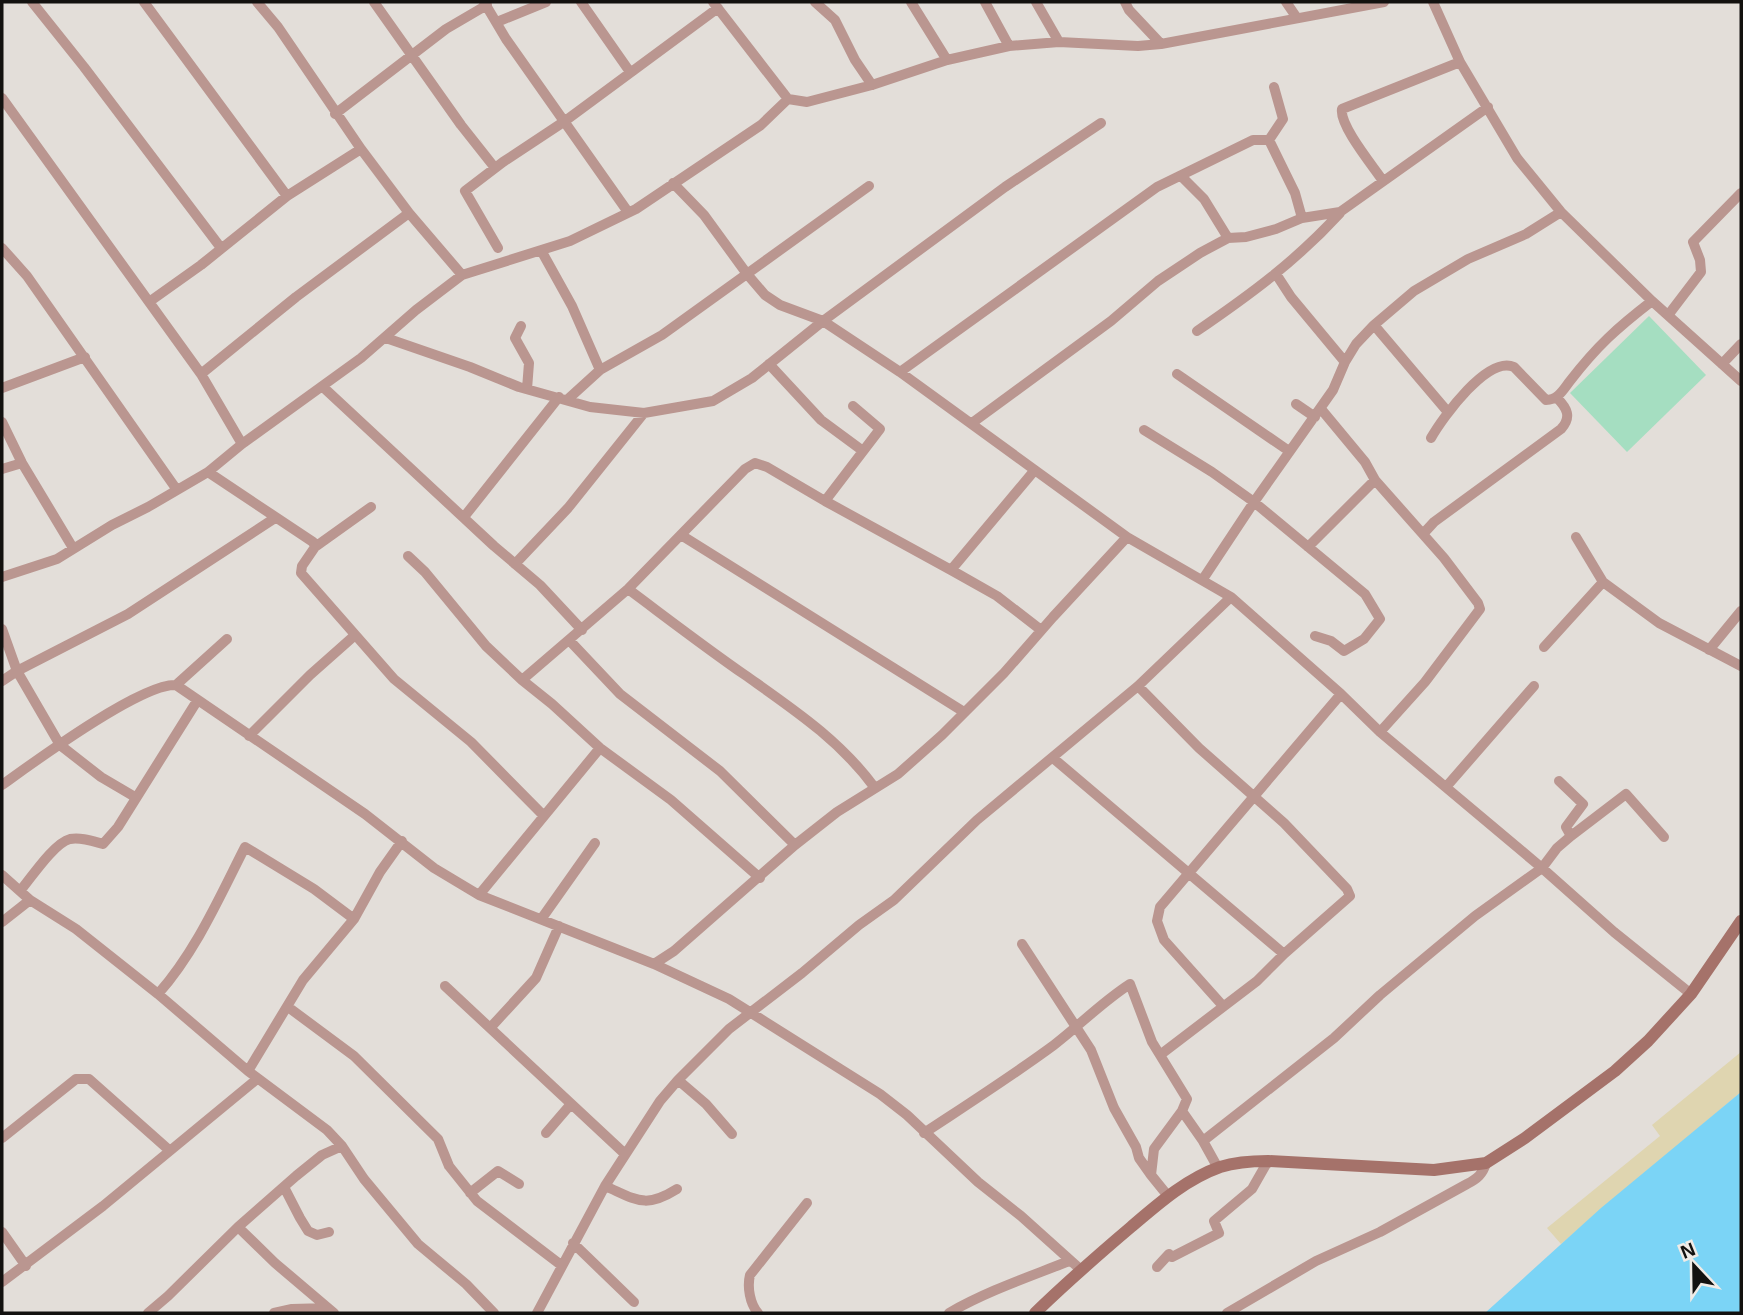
<svg xmlns="http://www.w3.org/2000/svg" width="1743" height="1315" font-family="Helvetica,sans-serif">
  <rect width="100%" height="100%" fill="#e3ded9"/>
  <path fill="#a5dec1" d="M1649,316L1706,375L1627,452L1570,393Z"/>
  <path fill="#dfd5b0" d="M1741,1052V1092L1561,1244L1547,1228L1660,1136L1652,1125Z"/>
  <path fill="#7bd4f6" d="M1741,1092V1313H1485L1601,1208Z"/>
  <g fill="none" stroke-linecap="round" stroke-linejoin="round">
    <path stroke="#ba9690" stroke-width="10" d="M32,2L84,67L221,248
      M144,2L287,196
      M257,2L278,27L361,149L409,213L462,275
      M374,2L461,125L495,168
      M484,2L506,39L628,212
      M581,2L630,72
      M713,2L788,99L807,102L872,85L947,60L1009,46L1059,42L1138,46L1161,44L1384,2
      M815,2L835,20L855,60L872,85
      M911,2L947,60
      M985,2L1009,46
      M1036,2L1059,42
      M1125,2L1129,10L1161,44
      M1286,2L1297,18
      M1433,2L1460,62L1517,158L1561,212L1652,301L1741,381
      M497,22L546,2
      M2,98L201,374L242,444
      M335,114L446,29L487,5
      M1269,140L1283,119L1274,87
      M1181,176L1204,199L1228,238
      M1383,181C1373,166 1339,125 1342,109L1460,62
      M673,183L704,215L747,274L765,295L780,305L823,321L900,372L1127,537L1231,597L1341,694L1380,732L1542,868L1614,932L1691,994
      M2,248L27,276L177,490
      M498,248L465,191L503,162L565,121L718,8
      M542,252L572,306L600,370L662,335L869,186
      M1276,274L1291,297L1345,362
      M149,302L201,265L287,196L361,149
      M1669,314L1701,272L1700,260L1693,242L1741,193
      M1374,325L1447,411
      M521,326L515,338L529,363L527,389
      M1197,331C1251,294 1296,261 1340,213
      M386,338L470,367L519,387L590,407L644,413L713,401L752,378L823,321L1005,187L1101,123
      M769,364L821,420L863,451
      M1722,364L1741,344
      M900,372L1157,187L1253,140H1269L1295,193L1302,218
      M201,374L296,297L409,213
      M1177,374L1289,451
      M323,387L494,546L540,585L582,630
      M2,388L85,357
      M567,400L600,370
      M1296,404L1315,417
      M1321,409L1365,462L1375,480L1444,558L1478,603L1480,609L1425,682L1380,732
      M2,422L22,463L73,548
      M972,423L1111,321L1158,281L1200,253L1228,238L1246,237L1276,229L1302,218L1340,212L1488,107
      M1144,430L1212,472L1254,502L1365,594L1380,619L1364,639L1344,651L1331,641L1315,636
      M1431,438C1443,417 1488,355 1514,367L1546,400C1558,400 1563,390 1570,381C1597,346 1617,328 1652,301
      M2,469L22,463
      M208,472L313,542L315,547L302,566L301,573L394,679L471,742L543,815
      M825,501L880,429L853,406
      M464,517L559,397
      M1423,534L1434,522L1561,429C1572,417 1567,408 1557,398
      M681,535L964,712
      M1576,537L1603,582L1659,623L1741,666
      M315,547L371,507
      M1308,547L1375,480
      M408,556L425,572L486,646L522,680L552,704L600,748L671,800L760,878
      M515,564L568,508L644,413
      M951,570L1034,471
      M2,577L57,559L112,525L148,507L208,472L242,444L361,358L416,310L462,275L570,241L636,209L761,125L788,99
      M1203,579L1254,502L1333,390L1345,362L1356,344L1374,325L1414,291L1468,259L1526,234L1561,212
      M628,589C667,618 706,648 745,675C793,709 840,740 875,788
      M2,629L17,671L60,745L101,777L135,797
      M569,640L620,694L720,771L795,845
      M1544,647L1603,582
      M1709,650L1741,611
      M522,680L628,589L745,469L755,463L767,467L825,501L951,570L997,596L1041,630
      M2,681L17,671L128,614L275,518
      M176,685L227,639
      M1138,686L1199,748L1284,823L1347,889L1350,896L1284,954L1257,981L1160,1055
      M249,736L310,675L354,636
      M1053,758L1284,954
      M1559,781L1583,804L1566,827L1571,836
      M2,785C34,762 141,683 176,685L365,814L434,868L479,895L654,964L729,999L880,1094L907,1115L978,1182L1021,1216L1080,1269
      M1446,787L1534,686
      M2,875L30,900L76,929L158,994L248,1071L327,1130L342,1146L364,1179L418,1244L466,1284L494,1313
      M20,891C31,878 54,843 70,839C81,837 92,841 103,844L118,827L197,701
      M479,895L600,748
      M542,918L595,843
      M2,922L30,900
      M1022,944L1091,1050L1114,1108L1136,1147L1139,1158L1151,1175
      M654,964L674,951L795,845L837,812L898,774L942,735L1004,673L1053,617L1127,537
      M445,986L625,1154
      M158,994C196,951 219,898 245,847L314,889L354,919
      M1223,1006L1164,940L1157,921L1160,907L1341,694
      M288,1007L354,1056L438,1139L449,1166L477,1201L561,1265
      M491,1027L536,978L559,926
      M248,1071L303,980L354,919L380,872L402,841
      M678,1080L706,1104L732,1134
      M546,1133L571,1104
      M924,1133C968,1104 1012,1076 1054,1045C1080,1025 1102,1002 1130,984L1152,1042L1187,1099L1182,1111L1203,1141L1218,1168
      M2,1138L76,1079H89L169,1150
      M1203,1141L1334,1038L1380,995L1475,916L1542,868L1557,848L1571,836L1626,794L1664,837
      M605,1186C637,1200 645,1209 677,1189
      M284,1187L300,1218L308,1231L317,1235L329,1232
      M470,1193L498,1171L519,1184
      M1168,1196L1151,1175L1154,1149L1182,1111
      M238,1227L275,1263L334,1313
      M2,1232L26,1266
      M573,1243L634,1302
      M1157,1267L1169,1254L1172,1257L1219,1233L1214,1221L1252,1189L1268,1161
      M2,1282L103,1206L257,1079
      M148,1313L168,1296L238,1227L296,1176L322,1155L342,1146
      M274,1313L292,1309L328,1308
      M537,1313L605,1186L660,1101L678,1080L729,1029L802,973L859,925L894,900L977,820L1138,686L1231,597
      M758,1313C750,1304 747,1287 750,1275L807,1203
      M949,1313C987,1291 1029,1277 1069,1261
      M1227,1313L1316,1261L1380,1232L1467,1184C1477,1179 1483,1174 1486,1163"/>
    <path stroke="#a5726a" stroke-width="12" d="M1035,1313C1066,1283 1098,1255 1131,1227C1158,1204 1186,1179 1220,1167C1236,1162 1251,1161 1268,1161L1434,1170L1486,1163L1525,1138L1615,1071L1648,1041L1691,994L1741,921"/>
  </g>
  <rect width="1743" height="1315" fill="none" stroke="#13110f" stroke-width="7"/>
  <g transform="translate(1694 1266) rotate(338)" stroke="#f0ebe6" stroke-width="5" paint-order="stroke">
  <path d="M0-5L12 26L0 18L-12 26Z" fill="#13110f"/>
  <text y="-10" font-size="19" font-weight="bold" text-anchor="middle" fill="#13110f">N</text>
  </g>
</svg>
